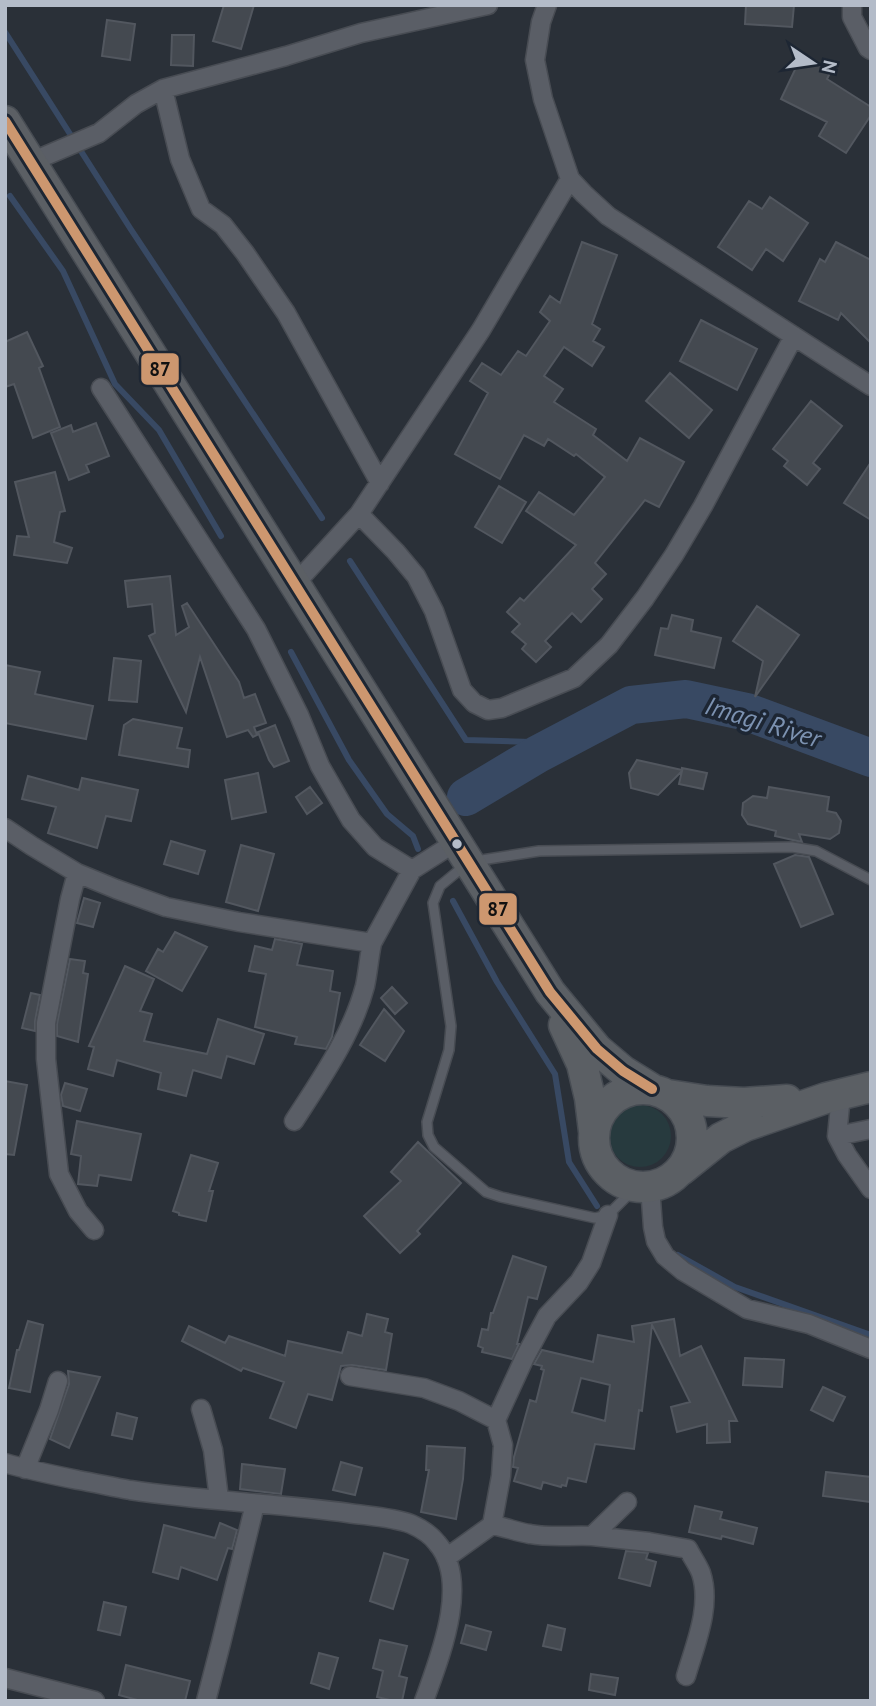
<svg xmlns="http://www.w3.org/2000/svg" width="876" height="1706" font-family="'PT Sans',sans-serif">
  <rect width="100%" height="100%" fill="#2a3038"/>
  <path fill="#273a3e" d="M609 1136a31 31 0 1 1 62 0a31 31 0 1 1-62 0Z"/>
  <g fill="none" stroke-linecap="round" stroke-linejoin="round">
    <path stroke="#384963" stroke-width="6" d="M5,32L130,228L322,518
      M10,196L63,271L115,384L159,430L221,536
      M350,561L466,740L531,742L538,754
      M291,652L349,760L387,814L413,836L418,849
      M453,901L497,982L555,1074L569,1162L597,1206
      M678,1255L735,1287L871,1335"/>
    <path stroke="#384963" stroke-width="38" d="M466,797L538,754L631,705L686,699L747,712L871,758"/>
  </g>
  <path fill="#444950" stroke="#52575f" stroke-width="2" fill-rule="evenodd" d="M224,5H254L241,49L213,41Z
    M746,5H794L792,27L745,24Z
    M107,20L135,24L130,60L102,56Z
    M172,35H194L193,66L171,65Z
    M801,57L831,71L827,79L871,107V115L846,153L819,136L827,122L781,99Z
    M770,197L808,223L783,261L766,249L752,270L718,247L749,201L762,209Z
    M582,242L617,255L592,324L600,329L593,341L604,347L592,366L564,347L544,376L563,389L554,402L596,429L593,435L627,461L640,438L684,462L659,507L645,500L595,563L606,574L592,589L602,599L581,622L572,613L545,641L551,647L536,662L522,649L526,644L512,632L520,624L507,612L520,598L524,601L576,545L526,511L539,492L574,515L605,477L576,454L574,456L548,439L544,446L524,435L500,479L455,454L488,393L470,381L482,363L501,375L518,351L526,356L550,321L540,312L550,296L560,303Z
    M836,242L871,260V343L841,313L838,320L799,301L820,259L825,262Z
    M701,320L757,349L737,390L680,361Z
    M27,332L43,366L39,368L60,427L33,438L14,384L5,387V342Z
    M670,373L712,410L689,438L646,401Z
    M811,401L842,426L813,463L820,469L807,485L784,466L788,461L773,449Z
    M96,423L109,456L86,465L89,472L69,480L51,433L71,425L73,432Z
    M871,462V520L844,503Z
    M55,472L65,511L60,512L54,542L72,548L67,563L14,555L17,536L29,537L15,482Z
    M499,486L526,502L502,543L475,527Z
    M170,576L176,635L189,627L182,606L187,603L239,682L244,698L255,694L266,723L254,727L257,735L253,737L248,730L227,737L200,657L186,712L149,636L155,633L152,604L128,607L125,581Z
    M757,606L799,635L755,697L763,661L733,641Z
    M672,615L693,620L691,631L721,638L714,668L655,655L661,628L668,629Z
    M114,658L141,661L137,702L109,700Z
    M5,665L40,672L35,694L93,706L86,739L5,723Z
    M133,719L182,728L177,748L190,750L188,767L119,755L124,725Z
    M275,725L289,761L274,767L269,760L258,732Z
    M637,760L682,770V768L707,773L703,789L679,784L682,771L658,795L631,788L629,773Z
    M258,773L266,812L232,819L225,780Z
    M28,776L79,790L82,778L138,790L131,821L106,816L97,848L48,833L56,807L22,799Z
    M310,787L322,803L307,814L296,797Z
    M769,787L829,797L827,811L836,813L841,821L839,833L830,839L799,834L802,842L775,836L776,831L748,824L742,815L743,803L753,796L767,798Z
    M171,841L205,851L198,874L164,864Z
    M241,845L274,854L258,911L226,902Z
    M795,855L809,857L833,914L801,927L774,864Z
    M84,898L100,903L93,927L77,923Z
    M175,932L207,947L182,991L146,971L158,949L163,952Z
    M275,939L302,944L297,965L333,971L330,991L340,993L332,1037L326,1049L295,1044L297,1037L255,1027L266,974L249,971L255,946L272,950Z
    M70,959L85,961L83,973L88,974L78,1042L57,1036V1024Z
    M125,966L154,979L140,1011L152,1014L144,1041L207,1054L218,1019L264,1034L254,1064L227,1056L221,1078L193,1070L186,1096L158,1089L161,1073L117,1060L113,1076L88,1069L94,1047L89,1046Z
    M392,987L407,1003L395,1014L381,998Z
    M31,993L40,995L35,1021V1031L22,1028Z
    M384,1009L404,1031L385,1061L360,1045Z
    M5,1081L27,1085L14,1155L5,1154Z
    M65,1083L87,1089L80,1111L63,1106L61,1095Z
    M77,1121L141,1134L131,1180L99,1175L97,1186L78,1184L81,1156L71,1154Z
    M418,1142L461,1183L417,1231L420,1234L400,1253L364,1216L401,1181L391,1172Z
    M191,1155L218,1163L209,1191H213L206,1221L179,1215V1213L173,1211Z
    M513,1256L546,1267L537,1299L528,1297L517,1344H519L512,1359L482,1352L483,1348L478,1346L482,1329L488,1330L491,1313H493Z
    M367,1314L388,1319L385,1332L392,1334L386,1370L352,1365L341,1366L332,1400L308,1394L296,1428L270,1418L284,1382L243,1368L241,1371L182,1341L189,1326L225,1343L229,1336L285,1356L288,1341L342,1353L348,1332L362,1336Z
    M674,1319L680,1356L701,1346L737,1421H729L730,1442L707,1443V1424L677,1432L671,1407L690,1402L652,1325L642,1411L639,1410L634,1449L595,1444L586,1482L568,1478L566,1486L562,1485L561,1487L543,1482L541,1489L514,1481L518,1468L513,1467L514,1457L530,1400L536,1402L544,1370L541,1369L542,1366L534,1364L542,1350L593,1362L598,1335L634,1342L632,1326ZM581,1378L610,1385L605,1421L572,1412Z
    M28,1321L43,1325L30,1392L9,1388L17,1350H19Z
    M745,1358L784,1360L782,1387L743,1385Z
    M68,1371L100,1377L69,1448L50,1439L69,1384Z
    M823,1387L845,1397L833,1421L811,1410Z
    M117,1413L137,1418L132,1439L112,1435Z
    M427,1446L465,1448L463,1479L456,1519L421,1512L429,1470H426Z
    M341,1462L362,1468L355,1495L333,1490Z
    M242,1464L285,1469L281,1494L240,1489Z
    M826,1472L871,1477V1502L823,1496Z
    M695,1506L722,1512L720,1519L757,1528L753,1544L722,1536L721,1539L689,1532Z
    M220,1523L237,1530L232,1549L228,1548L217,1580L181,1567L178,1579L153,1572L164,1525L215,1538Z
    M626,1551L648,1553L646,1559L656,1562L650,1586L619,1578Z
    M384,1553L408,1560L393,1609L370,1601Z
    M104,1602L126,1607L120,1635L98,1630Z
    M466,1625L491,1632L486,1650L461,1643Z
    M548,1625L565,1629L561,1650L543,1646Z
    M380,1640L407,1646L399,1676L407,1678L402,1701H394L377,1697L383,1671L373,1668Z
    M319,1653L338,1658L329,1689L311,1683Z
    M126,1665L190,1681L185,1701H141L119,1695Z
    M591,1674L618,1678L615,1695L589,1690Z"/>
  <g fill="none" stroke-linecap="round" stroke-linejoin="round">
    <defs>
      <path id="service" d="M636,1187L608,1215L595,1218L501,1197L486,1192L434,1147L428,1135L427,1122L449,1050L451,1026L433,903L440,886L469,862L539,851L792,847L816,851L871,880"/>
      <path id="minor" d="M547,5L541,22L535,60L543,99L570,179L584,194L608,216L871,386
        M852,5V17L868,48L871,50
        M163,89L180,159L201,209L223,225L245,253L286,313L380,483
        M31,162L99,133L136,104L163,89L286,56L361,33L488,5
        M101,388L256,629L299,715L320,766L351,820L375,847L412,870L456,842
        M359,514L396,552L416,576L434,611L462,690L474,703L488,710L502,708L574,678L609,645L645,598L674,555L703,506L794,336
        M295,584L359,514L481,330L570,179
        M5,828L32,846L77,873L116,889L166,907L239,922L372,943L412,870
        M77,873L70,899L46,1023V1059L59,1174L78,1211L94,1230
        M841,1095L837,1136L847,1155L871,1189
        M294,1121C321,1079 352,1035 365,986C368,972 369,957 372,943
        M837,1136L871,1129
        M650,1187L653,1227L656,1241L665,1256L683,1271L747,1309L809,1324L871,1349
        M350,1376L424,1388L459,1401L496,1420L503,1445L501,1476L492,1525
        M201,1409L213,1450L219,1499
        M496,1420L525,1357L547,1316L579,1282L591,1263L608,1215
        M5,1463C29,1470 53,1475 78,1480C95,1483 113,1487 130,1490C202,1501 276,1503 348,1513C368,1516 392,1517 411,1524C420,1528 431,1535 437,1543C471,1582 439,1659 424,1701
        M25,1469L49,1410L58,1381
        M592,1536L649,1542L688,1549C692,1557 698,1565 701,1573C712,1606 695,1645 686,1676
        M446,1558L492,1525C505,1527 517,1532 530,1534C551,1538 571,1535 592,1536L627,1502
        M5,1678L95,1701
        M206,1701L221,1643L255,1504"/>
      <path id="trunk" d="M5,121L550,992L597,1049L623,1071L652,1089
        M564,1025L582,1064L590,1098L594,1131
        M594 1138a49 49 0 1 1 98 0a49 49 0 1 1-98 0Z
        M668,1095L707,1101L744,1103L787,1100
        M681,1170L721,1138L745,1126L826,1098L871,1087"/>
    </defs>
    <use href="#service" stroke="#484c53" stroke-width="12"/>
    <use href="#minor" stroke="#484c53" stroke-width="21"/>
    <use href="#trunk" stroke="#474c53" stroke-width="33"/>
    <use href="#service" stroke="#5a5e66" stroke-width="9"/>
    <use href="#minor" stroke="#5a5e66" stroke-width="18"/>
    <use href="#trunk" stroke="#5b5f64" stroke-width="30"/>
    <defs>
      <path id="bus-1" d="M5,121L550,992L597,1049L623,1071L652,1089"/>
    </defs>
    <use href="#bus-1" stroke="#1d2633" stroke-width="16"/>
    <use href="#bus-1" stroke="#cd976f" stroke-width="10"/>
  </g>
  <circle fill="#b4bcc9" stroke="#1d2633" stroke-width="2.5" cx="457" cy="844" r="6"/>
  <g text-anchor="middle" stroke-width="7" stroke-linejoin="round" paint-order="stroke">
    <g font-size="26" font-style="italic" fill="#7c92b1" stroke="#1d2633">
      <text transform="translate(763 722) rotate(17)" y="9">Imagi River</text>
    </g>
  </g>
  <g stroke="#1d2633" stroke-width="2.5">
    <rect x="140" y="352" width="40" height="34" rx="7" fill="#cd976f"/>
    <rect x="478" y="892" width="40" height="34" rx="7" fill="#cd976f"/>
  </g>
  <g font-size="19" text-anchor="middle" font-weight="bold" fill="#111">
    <text x="160" y="376">87</text>
    <text x="498" y="916">87</text>
  </g>
  <rect width="876" height="1706" fill="none" stroke="#b4bcc9" stroke-width="14"/>
  <g transform="translate(813 63) rotate(103)" stroke="#1d2633" stroke-width="5" paint-order="stroke">
  <path d="M0-5L12 26L0 18L-12 26Z" fill="#b4bcc9"/>
  <text y="-10" font-size="19" font-weight="bold" text-anchor="middle" fill="#b4bcc9">N</text>
  </g>
</svg>
